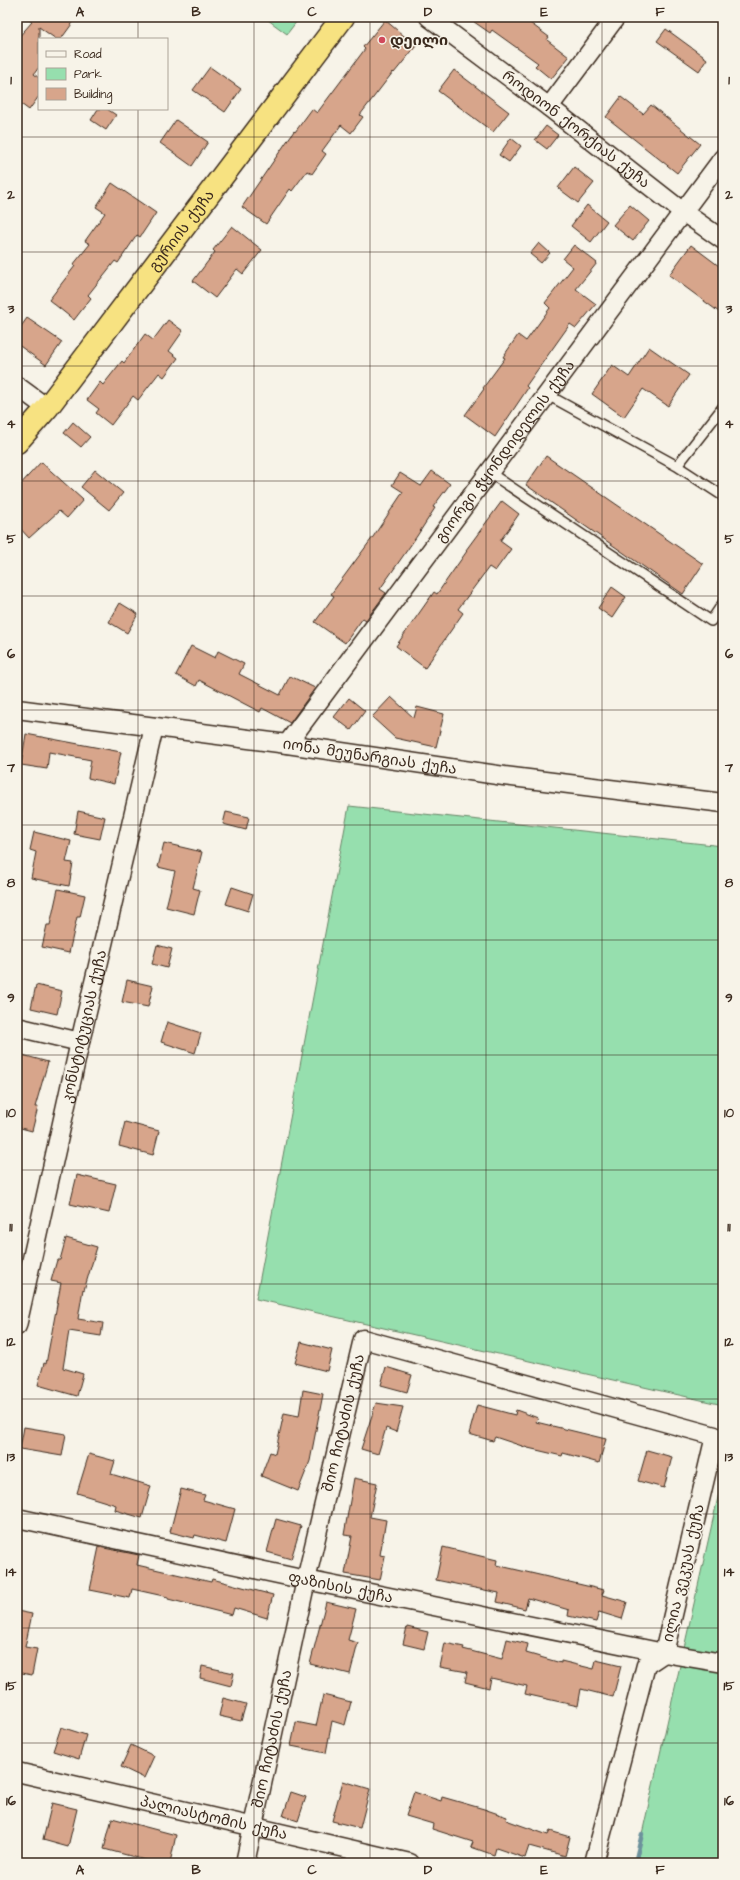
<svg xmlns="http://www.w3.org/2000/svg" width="740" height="1880" font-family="'Architects Daughter','Noto Sans Georgian',sans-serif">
  <rect width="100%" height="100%" fill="#f7f3e8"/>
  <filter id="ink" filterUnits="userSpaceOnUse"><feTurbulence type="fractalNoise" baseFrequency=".025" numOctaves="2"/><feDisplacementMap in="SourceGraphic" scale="8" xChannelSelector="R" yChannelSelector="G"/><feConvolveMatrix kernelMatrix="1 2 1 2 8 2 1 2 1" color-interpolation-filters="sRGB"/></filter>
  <g filter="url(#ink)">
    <path fill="#96dfae" stroke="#688466" d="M264,17H300L287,34Z
      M349,806L723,846V1405L256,1299Z
      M723,1475V1863H635L642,1834Z"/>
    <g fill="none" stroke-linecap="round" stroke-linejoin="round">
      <path stroke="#6d929c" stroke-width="4.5" d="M635,1863L642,1834"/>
    </g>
    <path fill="#d7a58b" stroke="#3b2a1e" d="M25,17H77L61,39H56L39,27V67L34,74L39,78V96L29,110L17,101V39L32,22Z
      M467,17H522L549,37L547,40L569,57L551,79L535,66L538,63L492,30L490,33Z
      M385,20L416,46L394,73L393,72L360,115L363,117L351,133L341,125L322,151L326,154L312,174L307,171L292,191L290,189L266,224L242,207L294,131L295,132L312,109L317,113L365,49L363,47Z
      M666,29L707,59L699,71L657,41Z
      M210,67L241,89L225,112L193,90Z
      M454,70L509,112L493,132L438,91Z
      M621,97L643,114L651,105L700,144L677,173L606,117Z
      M98,109H107L116,115L106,130L91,120Z
      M176,120L208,142L192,166L160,143Z
      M546,126L558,135L547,149L535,140Z
      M511,138L521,146L509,162L499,155Z
      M574,167L594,183L578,203L558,188Z
      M112,183L156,213L140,237L137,235L118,263L115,261L88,295L91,298L74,320L49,300L75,266L73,265L90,244L85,241L105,213L96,207Z
      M587,205L607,221L591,242L571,226Z
      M630,205L649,221L633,241L613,225Z
      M232,226L262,250L243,274L237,269L215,298L193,281L215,252L213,250Z
      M539,243L550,253L541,263L530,254Z
      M574,245L597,263L576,289L596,304L576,328L570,324L526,386L528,388L495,437L465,415L484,389L483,388L505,358L503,357L518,335L526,341L550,308L545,303L573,267L563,259Z
      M691,245L723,269V315L669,275Z
      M27,318L62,342L46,365L17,344V332Z
      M168,320L183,331L169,351L178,358L164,377L159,373L138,400L133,396L111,425L96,413L99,409L87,400L100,382L103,385L122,361L124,363L145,334L153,340Z
      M649,347L689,375L668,406L643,389L624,417L592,394L612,365L629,377Z
      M73,422L90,437L81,447L64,433Z
      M546,456L703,564L683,594L526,485Z
      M41,462L83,500L67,518L59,511L29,538L17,525V488Z
      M95,470L123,493L109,510L81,487Z
      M432,471L450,484L433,507L435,508L417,536L380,589L386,593L366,620L363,618L345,643L315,622L334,596L331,594L373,537L403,492L392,485L400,473L421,486Z
      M502,501L519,514L500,541L511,549L495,571L489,567L458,609L463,613L425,668L396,646L434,592L437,594L467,551L466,550Z
      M612,587L626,597L612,618L598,608Z
      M120,603L138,614L127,633L109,622Z
      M191,646L215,658L218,651L244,664L239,674L280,695L290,676L315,688L290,723L262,708L260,712L199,680L196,686L176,675Z
      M391,697L414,718L417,707L444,714L436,747L395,738L372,717Z
      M349,698L365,711L351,730L334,717Z
      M26,734L121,752L114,784L88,778L91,760L49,752L47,769L21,765Z
      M78,811L105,817L100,839L74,834Z
      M226,812L249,817L246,830L223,824Z
      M34,832L71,841L66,862L73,863L69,886L31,878L36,852L30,850Z
      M164,843L202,852L193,888L200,890L194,914L166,907L175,871L158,867Z
      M232,887L253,894L248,911L226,904Z
      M58,889L85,895L80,917H77L69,953L42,947L47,925H50Z
      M157,945L172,949L167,968L152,964Z
      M127,980L153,986L148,1007L122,1002Z
      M36,985L62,991L57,1014L31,1008Z
      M167,1022L201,1033L195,1053L161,1042Z
      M19,1054L48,1062L35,1107H38L32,1131L17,1127V1062Z
      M125,1122L159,1131L153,1155L119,1146Z
      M77,1175L116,1184L109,1213L70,1204Z
      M66,1238L97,1247L84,1290L83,1289L78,1319L103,1323L101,1336L69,1331L63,1368L83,1374L77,1396L38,1385L44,1363L46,1364L61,1283L51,1281L57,1260H60Z
      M301,1342L332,1350L327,1371L295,1363Z
      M386,1367L412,1375L407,1392L381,1385Z
      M303,1390L323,1394L310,1461L298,1491L261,1476L270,1452L275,1454L284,1413L299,1416Z
      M376,1403L403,1407L396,1432L386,1428L378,1454L361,1449Z
      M477,1405L515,1415L516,1410L538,1418L536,1422L606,1439L599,1463L563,1453L562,1456L528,1448L495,1437L493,1441L469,1434Z
      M24,1427L66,1434L62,1456L20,1449Z
      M647,1450L672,1457L664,1488L638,1481Z
      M89,1454L115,1461L111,1474L151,1486L142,1518L115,1510L116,1505L77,1493Z
      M354,1478L377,1483L370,1517L386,1520L380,1555L385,1556L380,1580L345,1574L352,1536L344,1535Z
      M181,1489L205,1495L203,1500L235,1509L226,1543L195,1535L194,1538L170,1532Z
      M276,1519L301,1526L291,1559L267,1552Z
      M99,1547L139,1555L137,1565L211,1582L212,1579L273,1595L267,1618L234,1608L232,1615L168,1599V1597L132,1589L130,1598L90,1590Z
      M443,1547L497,1560L496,1565L604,1590L602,1595L627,1602L622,1619L599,1612L596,1622L568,1616L569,1610L528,1598L525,1609L497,1602L499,1593L436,1580Z
      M326,1602L356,1609L348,1640L358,1643L350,1674L310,1664Z
      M17,1611L32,1614L25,1647L37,1649L32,1675L17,1672Z
      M407,1627L428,1632L424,1649L403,1644Z
      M507,1639L528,1644L526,1653L561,1663V1661L594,1669L596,1660L621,1666L613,1697L581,1689L578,1706L525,1694L527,1686L491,1678L489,1688L465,1682L467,1672L440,1667L445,1643L464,1647L463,1649L502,1659Z
      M202,1666L234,1673L231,1686L200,1678Z
      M323,1695L351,1702L345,1725L332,1721L326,1753L291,1746L296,1722L316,1726Z
      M223,1698L246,1704L241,1721L219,1716Z
      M61,1727L86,1735L79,1759L53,1751Z
      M131,1745L154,1756L144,1778L121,1767Z
      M343,1781L370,1789L360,1828L332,1821Z
      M291,1792L306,1797L298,1821L283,1816Z
      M414,1792L441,1801L442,1797L484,1809L507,1817L506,1820L548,1835L550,1831L570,1837L565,1856L529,1846L525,1858L496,1848L494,1855L471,1847L473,1842L432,1829L433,1824L406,1816Z
      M52,1803L77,1809L68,1847L43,1840Z
      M112,1818L176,1835L170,1863H157L104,1849Z"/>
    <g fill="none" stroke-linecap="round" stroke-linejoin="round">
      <defs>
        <path id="service" d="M546,394L677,466L723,496
          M677,466L723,407
          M490,473L711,621L723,603"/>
        <g id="minor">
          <path id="s1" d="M429,17L549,107L683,212L723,240"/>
          <path d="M549,107L616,17"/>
          <path d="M17,386L47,408"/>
          <path id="s2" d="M17,709L287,744L504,776L723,803"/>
          <path id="s3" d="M287,744L723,158"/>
          <path d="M17,1027L80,1042"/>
          <path id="s4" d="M17,1326L80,1042L154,727"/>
          <path id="s5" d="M17,1518L306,1580L664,1653L723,1663"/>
          <path id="s6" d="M17,1772L410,1863"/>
          <path id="s7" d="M245,1863L306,1580L363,1339L715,1436L664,1653L646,1665L594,1863"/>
        </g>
        <g id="trunk">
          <path id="s8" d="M17,442L47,408L343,17"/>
        </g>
      </defs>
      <use href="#service" stroke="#3b2a1e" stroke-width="12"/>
      <use href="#minor" stroke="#3b2a1e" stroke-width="21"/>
      <use href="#trunk" stroke="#3b2a1e" stroke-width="25"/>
      <use href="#service" stroke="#f7f3e8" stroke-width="9"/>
      <use href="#minor" stroke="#f7f3e8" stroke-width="18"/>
      <use href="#trunk" stroke="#f7e281" stroke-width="22"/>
    </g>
  </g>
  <path fill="none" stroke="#3b2a1e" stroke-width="1" stroke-opacity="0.55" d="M138,17V39M254,17V1863M370,17V1863M486,17V1863M602,17V1863M138,109V1863M17,137H723M17,252H723M17,366H723M17,481H723M17,596H723M17,710H723M17,825H723M17,940H723M17,1055H723M17,1170H723M17,1284H723M17,1399H723M17,1514H723M17,1628H723M17,1743H723"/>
  <circle fill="#d1495b" stroke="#f7f3e8" stroke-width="1.5" cx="382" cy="40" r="4"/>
  <g text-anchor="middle" stroke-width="3" stroke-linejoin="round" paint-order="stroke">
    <g font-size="15" font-weight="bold" fill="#3b2a1e" stroke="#f7f3e8" text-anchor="start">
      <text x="390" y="45">დეილი</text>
    </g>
    <g font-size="15" fill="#3b2a1e" stroke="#f7f3e8">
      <text dy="5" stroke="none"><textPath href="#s1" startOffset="185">როდიონ ქორქიას ქუჩა</textPath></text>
      <text dy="5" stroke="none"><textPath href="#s8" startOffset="268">გურიის ქუჩა</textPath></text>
      <text dy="5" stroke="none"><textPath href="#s3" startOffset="365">გიორგი ჭყონდიდელის ქუჩა</textPath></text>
      <text dy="5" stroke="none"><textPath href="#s2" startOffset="356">იონა მეუნარგიას ქუჩა</textPath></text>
      <text dy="5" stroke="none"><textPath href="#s4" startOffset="307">კონსტიტუციას ქუჩა</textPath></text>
      <text dy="5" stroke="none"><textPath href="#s7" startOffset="451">შიო ჩიტაძის ქუჩა</textPath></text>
      <text transform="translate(683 1573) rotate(-77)" y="5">ილია ვეკუას ქუჩა</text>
      <text dy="5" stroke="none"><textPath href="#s5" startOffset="331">ფაზისის ქუჩა</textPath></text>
      <text dy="5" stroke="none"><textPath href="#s7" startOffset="127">შიო ჩიტაძის ქუჩა</textPath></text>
      <text dy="5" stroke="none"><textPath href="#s6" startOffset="202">პალიასტომის ქუჩა</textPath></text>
    </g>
  </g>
  <rect width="740" height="1880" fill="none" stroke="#f7f3e8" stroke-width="44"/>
  <rect x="38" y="38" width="130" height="72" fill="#f7f3e8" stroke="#aca397"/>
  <rect x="46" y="51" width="20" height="6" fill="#f7f3e8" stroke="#aca397"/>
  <text x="74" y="58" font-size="12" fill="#3b2a1e">Road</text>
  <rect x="46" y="68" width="20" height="12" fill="#96dfae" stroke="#aca397"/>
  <text x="74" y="78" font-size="12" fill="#3b2a1e">Park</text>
  <rect x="46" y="88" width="20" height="12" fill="#d7a58b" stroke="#aca397"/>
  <text x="74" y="98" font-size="12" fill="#3b2a1e">Building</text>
  <rect x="22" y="22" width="696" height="1836" fill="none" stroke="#3b2a1e" stroke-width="1.5"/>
  <g font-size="13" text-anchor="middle" font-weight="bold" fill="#3b2a1e">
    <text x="80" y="16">A</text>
    <text x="196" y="16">B</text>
    <text x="312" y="16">C</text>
    <text x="428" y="16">D</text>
    <text x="544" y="16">E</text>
    <text x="660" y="16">F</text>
    <text x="11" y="84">1</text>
    <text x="729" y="84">1</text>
    <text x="11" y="199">2</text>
    <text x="729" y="199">2</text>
    <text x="11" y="313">3</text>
    <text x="729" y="313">3</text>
    <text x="11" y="428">4</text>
    <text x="729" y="428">4</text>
    <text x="11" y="543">5</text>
    <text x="729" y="543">5</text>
    <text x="11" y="658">6</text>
    <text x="729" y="658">6</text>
    <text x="11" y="772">7</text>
    <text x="729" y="772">7</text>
    <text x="11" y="887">8</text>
    <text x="729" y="887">8</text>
    <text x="11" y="1002">9</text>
    <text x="729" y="1002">9</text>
    <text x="11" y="1117">10</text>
    <text x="729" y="1117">10</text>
    <text x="11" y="1231">11</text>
    <text x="729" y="1231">11</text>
    <text x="11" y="1346">12</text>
    <text x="729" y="1346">12</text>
    <text x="11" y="1461">13</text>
    <text x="729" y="1461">13</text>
    <text x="11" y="1576">14</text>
    <text x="729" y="1576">14</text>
    <text x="11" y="1690">15</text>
    <text x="729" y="1690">15</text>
    <text x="11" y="1805">16</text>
    <text x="729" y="1805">16</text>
    <text x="80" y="1874">A</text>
    <text x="196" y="1874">B</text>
    <text x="312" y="1874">C</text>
    <text x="428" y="1874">D</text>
    <text x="544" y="1874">E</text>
    <text x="660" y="1874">F</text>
  </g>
</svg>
